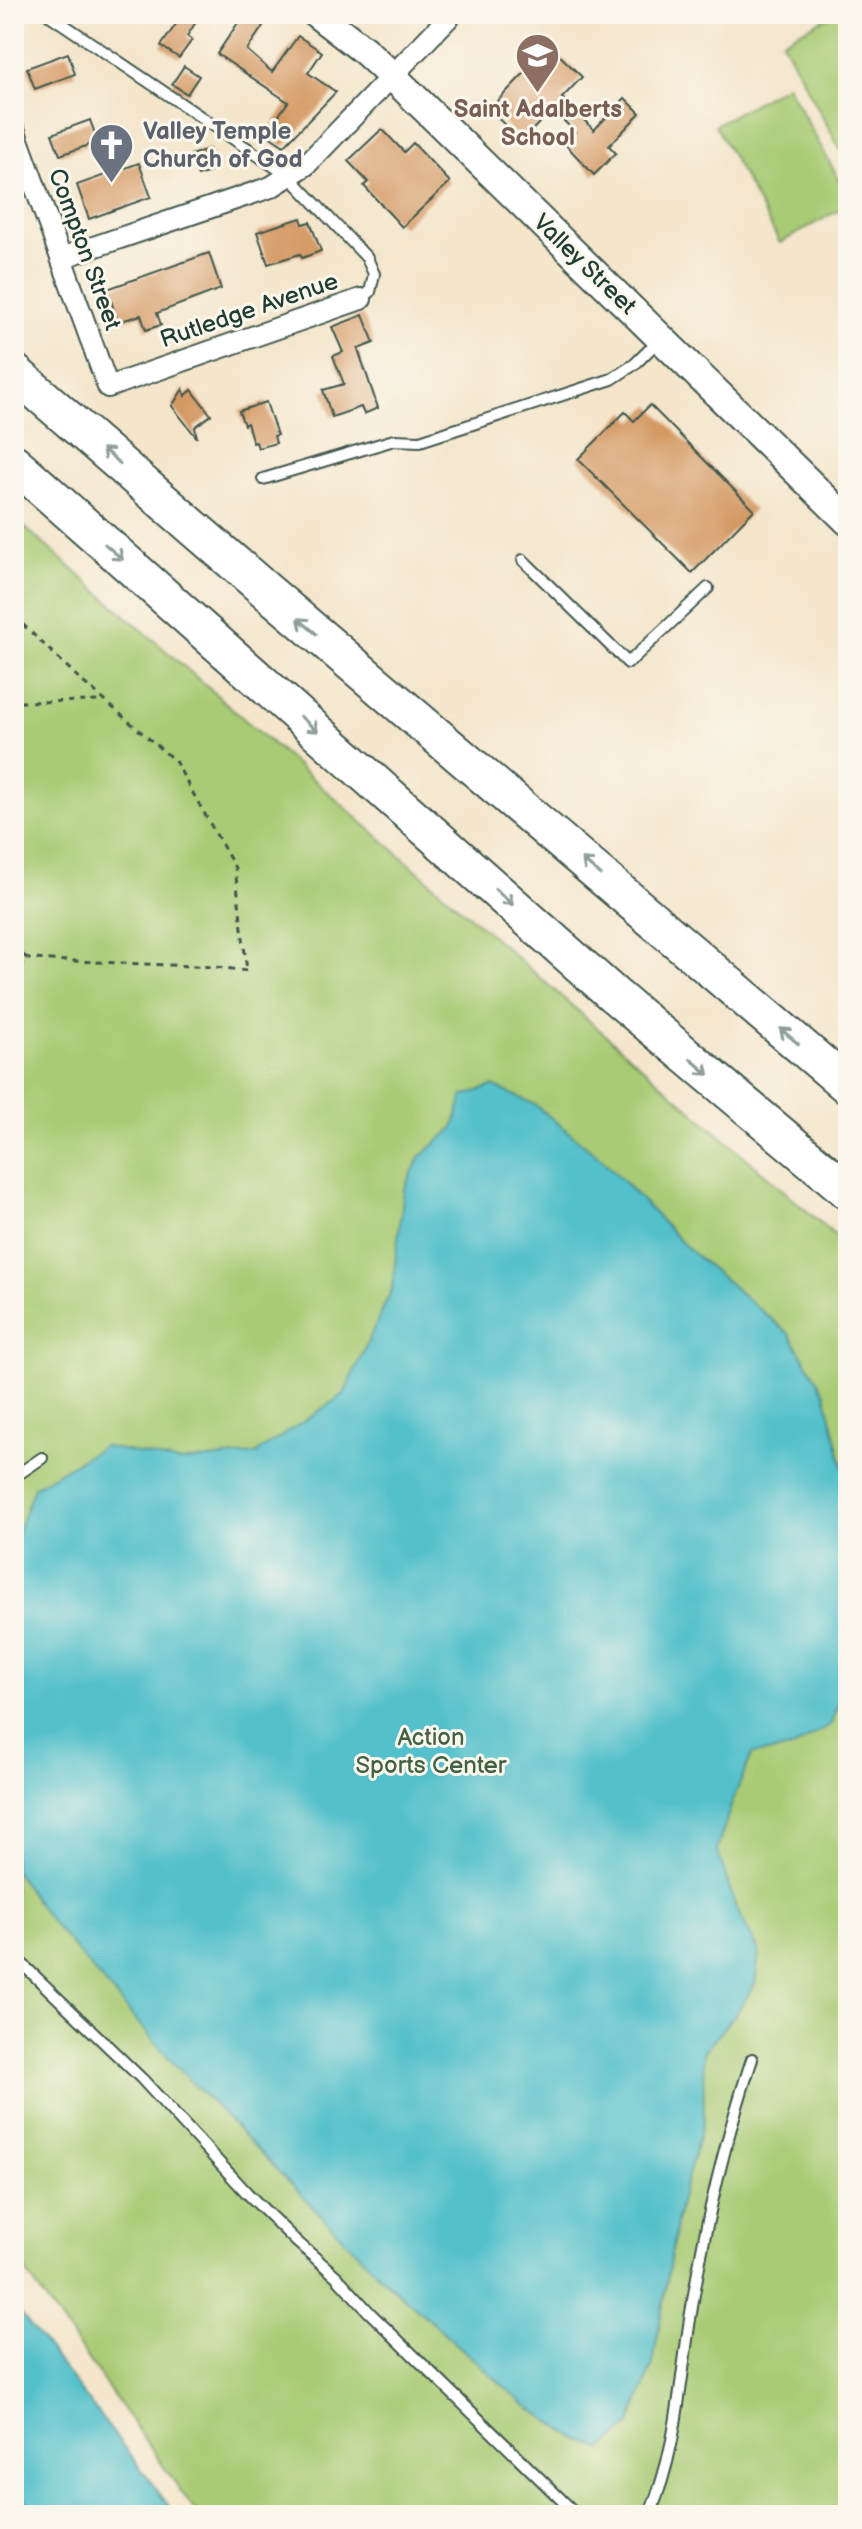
<svg xmlns="http://www.w3.org/2000/svg" width="862" height="2529" font-family="'Balsamiq Sans',sans-serif">
  <rect width="100%" height="100%" fill="#fbf7ec"/>
  <filter id="ink" filterUnits="userSpaceOnUse"><feTurbulence type="fractalNoise" baseFrequency=".0125" numOctaves="2"/><feDisplacementMap in="SourceGraphic" scale="16" xChannelSelector="R" yChannelSelector="G"/><feConvolveMatrix kernelMatrix="1 2 1 2 8 2 1 2 1" color-interpolation-filters="sRGB"/></filter>
  <filter id="wash" filterUnits="userSpaceOnUse"><feTurbulence type="fractalNoise" baseFrequency=".006" numOctaves="4" result="noise"/><feDisplacementMap in="SourceGraphic" scale="32" xChannelSelector="R" yChannelSelector="G"/><feGaussianBlur stdDeviation="1.8" result="paint"/><feColorMatrix in="noise" values="0 0 0 0 0 0 0 0 0 0 0 0 0 0 0 0 0 1.4 0 .05"/><feComposite in="paint" operator="in"/></filter>
  <g filter="url(#wash)">
    <rect width="100%" height="100%" fill="#f4e5cb"/>
    <path fill="#a9cb74" stroke="#648454" stroke-width="2" d="M833,14H848V164L782,41Z
      M787,85L848,196V205L780,243L715,125Z
      M14,518L848,1247V2515H198L14,2255Z"/>
    <path fill="#86af66" stroke="#52764d" stroke-width="2" d="M14,2486L37,2515H14Z"/>
    <path fill="#53c0cb" stroke="#397e80" stroke-width="2" d="M493,1086L534,1104L601,1158L687,1248L789,1334L825,1393L848,1486V1673L831,1724L792,1749L752,1754L733,1800L717,1849L736,1908L759,1951L755,1984L737,2012L703,2052L704,2120L679,2206L653,2364L630,2426L602,2449L575,2438L523,2403L382,2278L174,2064L47,1917L14,1870V1542L34,1487L103,1446L179,1462L255,1454L344,1394L392,1289L404,1189L420,1157L454,1128L463,1096Z
      M14,2305L155,2487L175,2515H37L14,2486Z"/>
    <g id="blocks">
      <path fill="#d49964" d="M183,14H201L187,36L192,40L179,58L161,46Z
        M244,14L263,26L247,50L272,72L298,36L322,52L308,73L336,92L284,146L266,134L288,102L217,54Z
        M550,46L582,77L562,98L594,130L625,98L640,113L609,146L616,153L594,175L564,143L575,132L552,109L522,141L489,110Z
        M68,53L75,74L35,89L27,68Z
        M184,66L199,76L187,94L172,84Z
        M90,120L98,142L60,155L52,134Z
        M382,129L404,152L413,143L450,182L402,227L364,186L368,182L348,161Z
        M209,149L216,170L198,176L191,155Z
        M139,163L151,197L89,219L77,185Z
        M301,218L303,224L310,222L321,251L302,258L300,254L268,264L257,232Z
        M209,253L221,289L157,313L161,325L146,330L141,315L118,322L107,289Z
        M363,315L374,343L358,349L378,408L364,414L361,407L332,417L323,390L344,384L333,356L343,352L332,327Z
        M183,389L185,396L192,390L211,415L195,427L197,438L172,406Z
        M266,402L277,435L274,436L276,443L258,448L256,442L253,443L247,423L244,425L239,411Z
        M650,405L754,510L692,573L578,459L625,412L634,421Z"/>
    </g>
  </g>
  <g filter="url(#ink)">
    <use href="#blocks" fill-opacity="0" stroke="#3f564b" stroke-width="2"/>
    <g fill="none" stroke-linecap="round" stroke-linejoin="round">
      <defs>
        <path id="lane" d="M48,14L290,177L367,258L374,274L370,292L361,299
          M263,479L394,440L420,441L612,379L635,364L660,339
          M523,560L628,663L708,588
          M14,1477L42,1458
          M14,1956L142,2079L247,2193L297,2242L336,2276L369,2312L577,2515
          M649,2515C678,2451 680,2376 692,2307C705,2223 725,2140 752,2059"/>
        <path id="street" d="M14,129L108,387L361,299
          M61,258L271,187L306,165L452,14"/>
        <path id="secondary" d="M317,14L365,51L392,76L848,521"/>
        <path id="highway" d="M14,372L263,588L848,1086
          M14,463L614,995L848,1191"/>
      </defs>
      <use href="#lane" stroke="#3f564b" stroke-width="14"/>
      <use href="#street" stroke="#3f564b" stroke-width="24"/>
      <use href="#secondary" stroke="#3f564b" stroke-width="32"/>
      <use href="#highway" stroke="#3f564b" stroke-width="40"/>
      <path stroke="#3f564b" stroke-width="3" stroke-dasharray="6 6" stroke-linecap="butt" d="M14,616L83,682L175,761L235,868L247,971L216,967L28,959
        M14,712L18,702L105,701
        M14,947L28,959L14,973"/>
      <use href="#lane" stroke="#fff" stroke-width="10"/>
      <use href="#street" stroke="#fff" stroke-width="20"/>
      <use href="#secondary" stroke="#fff" stroke-width="28"/>
      <use href="#highway" stroke="#fff" stroke-width="36"/>
    </g>
    <defs><path id="oneway-shaft" d="M-6 0H5M1.5-3L5.5 0L1.5 3" fill="none" stroke-width="1.6" stroke-linecap="round" stroke-linejoin="round" transform="scale(2)"/></defs>
    <g stroke="#8f9e9a">
      <use href="#oneway-shaft" transform="translate(111 456) rotate(-139)"/>
      <use href="#oneway-shaft" transform="translate(114 552) rotate(41)"/>
      <use href="#oneway-shaft" transform="translate(307 626) rotate(-140)"/>
      <use href="#oneway-shaft" transform="translate(309 724) rotate(41)"/>
      <use href="#oneway-shaft" transform="translate(591 867) rotate(-140)"/>
      <use href="#oneway-shaft" transform="translate(504 897) rotate(42)"/>
      <use href="#oneway-shaft" transform="translate(789 1036) rotate(-140)"/>
      <use href="#oneway-shaft" transform="translate(700 1067) rotate(40)"/>
    </g>
  </g>
  <defs>
    <symbol id="school-pin" viewBox="-11 -11 22 30"><path d="M0 17L-7.5 6A9.5 9.5 0 1 1 7.5 6Z" fill="#8d6e63" stroke="#fbf7ec"/><path d="M0-5L7-2L0 1L-7-2ZM-4 1L0 2.5L4 1V4Q0 6-4 4Z" fill="#fff"/></symbol>
    <symbol id="church-pin" viewBox="-11 -11 22 30"><path d="M0 17L-7.5 6A9.5 9.5 0 1 1 7.5 6Z" fill="#6b7280" stroke="#fbf7ec"/><path d="M-1.2-6h2.4v3.5h3.3v2.4h-3.3V6h-2.4V-.1h-3.3v-2.4h3.3Z" fill="#fff"/></symbol>
  </defs>
  <g fill-rule="evenodd">
    <use href="#school-pin" x="512" y="30" width="51" height="69"/>
    <use href="#church-pin" x="86" y="120" width="51" height="69"/>
  </g>
  <g text-anchor="middle" stroke-width="6" stroke-linejoin="round" paint-order="stroke">
    <g font-size="24" font-weight="bold" fill="#785e54" stroke="#fbf7ec">
      <text x="538" y="117">Saint Adalberts<tspan x="538" dy="28">School</tspan></text>
    </g>
    <g font-size="24" font-weight="bold" fill="#5b616d" stroke="#fbf7ec" text-anchor="start">
      <text x="143" y="139">Valley Temple<tspan x="143" dy="28">Church of God</tspan></text>
    </g>
    <g font-size="24" fill="#1f3d34" stroke="#fbf7ec">
      <text transform="translate(85 249) rotate(70)" y="8">Compton Street</text>
      <text transform="translate(585 264) rotate(44)" y="8">Valley Street</text>
      <text transform="translate(249 310) rotate(-19)" y="8">Rutledge Avenue</text>
    </g>
    <g font-size="24" fill="#426044" stroke="#fbf7ec">
      <text x="431" y="1745">Action<tspan x="431" dy="28">Sports Center</tspan></text>
    </g>
  </g>
  <rect width="862" height="2529" fill="none" stroke="#fbf7ec" stroke-width="48"/>
</svg>
